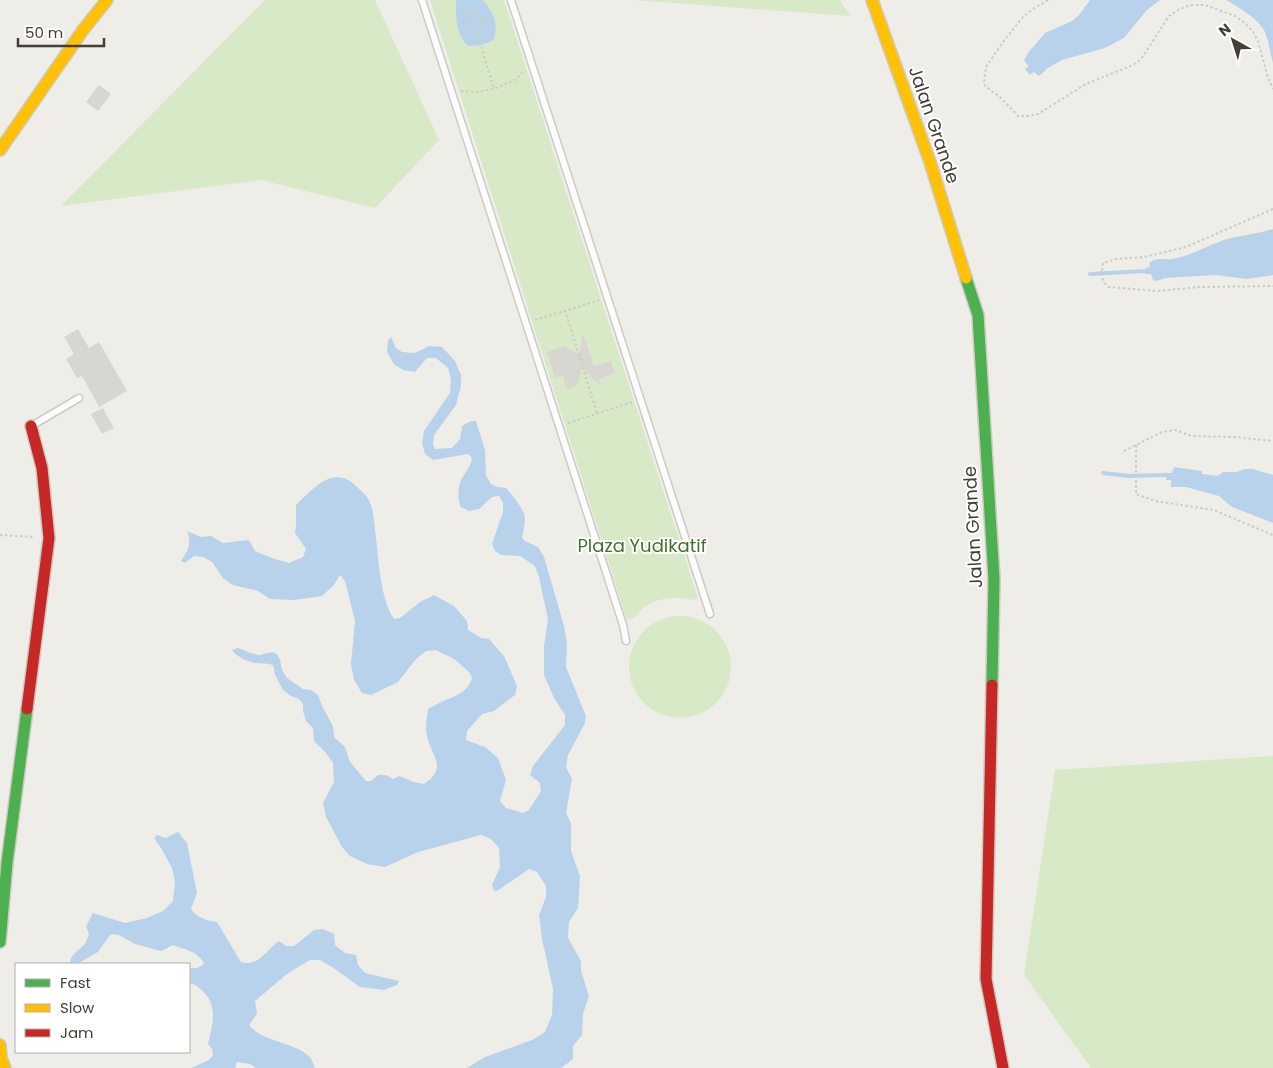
<svg xmlns="http://www.w3.org/2000/svg" width="1273" height="1068" font-family="Poppins,sans-serif">
  <rect width="100%" height="100%" fill="#eeede8"/>
  <path fill="#d8e9c8" d="M265,0H375L439,140L375,208L261,180L61,206Z
    M430,0H504L698,598L695,600C678,597 661,596 646,606C642,608 640,612 637,615C635,617 631,619 627,620Z
    M634,0H840L850,16Z
    M629 667a51 51 0 1 1 102 0a51 51 0 1 1-102 0Z
    M1273,756V1068H1091L1024,975L1055,770Z"/>
  <path fill="#b9d2ec" d="M456,0H483C494,13 498,22 494,39C486,45 478,46 468,46C455,33 456,18 456,0Z
    M1090,0H1160L1147,10L1124,38L1105,48L1062,60L1048,68L1039,76L1034,72L1030,75L1025,69L1029,66L1024,61L1028,53L1045,33L1072,21L1079,15Z
    M1226,0H1273V63C1270,53 1269,42 1265,32C1259,19 1238,7 1226,0Z
    M1273,229V275L1247,279L1216,275L1165,278L1157,281L1153,280L1151,274H1145V268L1150,267L1149,263C1157,257 1163,260 1172,259C1191,256 1208,245 1227,239C1242,235 1258,234 1273,229Z
    M391,337L396,348L402,352L415,353L429,346L442,347L455,361L461,375V386L456,405L434,435L433,444L435,449L452,448L460,439L462,426L471,421H476L485,450L486,475L491,484L497,487L506,488C512,495 524,509 525,518C525,525 523,532 522,538L525,541L538,547L544,557L564,626L567,643L566,667L586,716L585,723L568,755L566,767L572,779L566,813L571,823V851L580,876L578,908L569,922L568,938L581,961V971L589,996L583,1014L582,1035L573,1046V1059L561,1068H467L485,1057L532,1040L545,1032L552,1015L553,989L542,939L539,915L546,897V886L537,872L529,869L497,891H494L492,885L500,867L499,848L491,839L481,835L418,852L385,867L367,864L350,856L342,847L326,817L323,803L334,782L333,763L326,753L314,741L313,728L306,721L303,711V704L299,699L291,696L283,690L275,675L273,665C267,663 263,664 257,663C249,663 236,656 232,650L238,648L251,653L259,655L272,652L277,654L280,660L282,670L287,678L303,689L311,690L318,695L323,708L333,726L334,737L345,747L350,762L366,781H371L378,775H386L393,779L399,776L414,782L424,784C449,767 431,756 427,736C425,727 427,718 428,709C435,705 441,702 448,699C459,695 469,690 472,678L469,672L454,659L436,650L426,651L416,659L398,682L371,695L362,693L354,680L351,664L355,621L345,581L340,575L334,585L322,596L294,600L270,599L258,591L233,585L223,578L212,562L203,557L194,556L185,563L181,561C188,550 192,544 187,531L201,537L211,536L223,543L249,540L255,551L272,558L289,563L303,557L306,549L295,533L296,525V505C313,489 333,464 356,486C359,489 364,493 367,497C373,506 374,518 375,530C379,556 379,597 394,619L400,618L420,602L434,595L454,606L467,621L468,630L481,638L489,639L504,656L517,686L515,695L494,711L482,714L467,731L466,740L485,747L498,758L506,780L500,801L506,808L523,813L529,810L541,791L540,783L530,775L533,766L565,725V715L554,698L544,675V646L548,619L539,577L535,566L520,556L501,555L495,551L492,544L503,512V503L499,496L492,497L479,509L469,511L461,507C457,499 458,488 461,480C465,472 471,467 472,458L468,454L433,460L425,454L422,443L424,431L450,393L451,380L448,368L436,358H427L415,372L403,370L394,364L387,352L388,340Z
    M1174,467L1202,471V474L1218,476L1223,472H1237L1245,469H1253L1273,475V523L1232,507L1219,496L1186,487H1171V480H1166L1167,473H1172Z
    M178,832L187,843L197,893L191,909C197,918 206,920 217,922L241,962C259,967 266,950 279,941L286,946H294L314,930L323,929L334,934L335,945L345,953L356,955L358,965L365,973L399,981L397,985L384,990L360,987L335,969L320,960H310L287,974L255,1001L257,1014L249,1025C264,1043 293,1041 310,1057C312,1060 314,1065 315,1068H256L250,1064L237,1062L235,1068H191L209,1060L213,1055L212,1049L208,1044C213,1023 219,1003 199,988C195,985 194,984 189,983V968H197L204,964C200,952 183,949 173,945L161,951L135,944L119,935L111,934L98,952L82,961L79,964H69L72,956L85,944L89,934L86,926L93,913L125,923L147,918L163,911L173,901L175,882L172,868L161,848L154,838L157,835L166,838Z"/>
  <g fill="none" stroke-linecap="round" stroke-linejoin="round">
    <path stroke="#b9d2ec" stroke-width="4" d="M1090,274L1145,271
      M1103,473L1129,476L1166,475"/>
  </g>
  <path fill="#d8d6d0" d="M99,85L111,94L98,111L86,102Z
    M78,329L89,348L99,342L127,391L99,407L82,376L77,378L66,359L74,354L64,337Z
    M583,333L594,366L611,361L615,373L599,379L601,386L582,368L577,386L567,389L563,376L555,378L547,352L565,346L579,355Z
    M103,408L114,428L102,434L91,414Z"/>
  <g fill="none" stroke-linecap="round" stroke-linejoin="round">
    <defs>
      <path id="lane" d="M422,0L623,625L626,641
        M511,0L710,614
        M33,425L79,398"/>
      <path id="fast" d="M966,278L978,315L994,579L992,685
        M0,942L7,863L27,709"/>
      <path id="slow" d="M872,0L930,162L966,278
        M0,150L83,30L107,0
        M0,1045L1,1058L5,1068"/>
      <path id="jam" d="M992,685L986,979L1003,1068
        M27,709L49,538L42,468L31,426"/>
    </defs>
    <use href="#lane" stroke="#cccbc5" stroke-width="9"/>
    <use href="#fast" stroke="#cdcbbf" stroke-width="14"/>
    <use href="#slow" stroke="#cdcbbf" stroke-width="14"/>
    <use href="#jam" stroke="#cdcbbf" stroke-width="14"/>
    <path stroke="#cdcbc6" stroke-width="2" stroke-dasharray="2.5 2.5" stroke-linecap="butt" d="M1048,0L1033,9L1023,17L1003,42L986,67L984,82L985,86L1001,98L1018,116H1028L1038,114L1086,84L1133,65L1141,59L1169,16L1178,10L1190,5H1205L1235,16L1245,23L1253,32L1258,41L1268,78L1273,89
      M464 22a10 10 0 1 1 20 0a10 10 0 1 1-20 0Z
      M477,32L494,89
      M461,91L476,92L494,89L517,79L524,70
      M1273,209L1186,247L1144,257L1116,259L1103,263C1102,272 1100,281 1109,287L1157,291L1201,287L1273,286
      M565,310L597,413
      M535,320L600,300
      M568,423L633,402
      M1136,445V494L1155,501L1214,510L1273,535
      M1124,451L1162,432L1175,430L1192,436L1235,437L1273,441
      M0,535L34,537"/>
    <use href="#lane" stroke="#fcfcfc" stroke-width="6"/>
    <use href="#fast" stroke="#4caf50" stroke-width="11"/>
    <use href="#slow" stroke="#ffc107" stroke-width="11"/>
    <use href="#jam" stroke="#c62828" stroke-width="11"/>
  </g>
  <g text-anchor="middle" stroke-width="4" stroke-linejoin="round" paint-order="stroke">
    <g font-size="18" fill="#443f35" stroke="#fff">
      <text transform="translate(934 125) rotate(71)" y="6">Jalan Grande</text>
      <text transform="translate(973 527) rotate(-93)" y="6">Jalan Grande</text>
    </g>
    <g font-size="18" fill="#3d732a" stroke="#fff">
      <text x="642" y="552">Plaza Yudikatif</text>
    </g>
  </g>
  <rect x="15" y="963" width="175" height="90" fill="#ffffff" stroke="#b4b2ae"/>
  <rect x="25" y="979" width="25" height="8" fill="#4caf50" stroke="#b4b2ae"/>
  <text x="60" y="988" font-size="15" fill="#443f35">Fast</text>
  <rect x="25" y="1004" width="25" height="8" fill="#ffc107" stroke="#b4b2ae"/>
  <text x="60" y="1013" font-size="15" fill="#443f35">Slow</text>
  <rect x="25" y="1029" width="25" height="8" fill="#c62828" stroke="#b4b2ae"/>
  <text x="60" y="1038" font-size="15" fill="#443f35">Jam</text>
  <g transform="translate(1233 40) rotate(321)" stroke="#ffffff" stroke-width="4" paint-order="stroke">
  <path d="M0-4L9 19L0 12L-9 19Z" fill="#443f35"/>
  <text y="-8" font-size="14" font-weight="bold" text-anchor="middle" fill="#443f35">N</text>
  </g>
  <path d="M18 38v8h86v-8" fill="none" stroke="#443f35" stroke-width="2.5"/>
  <text x="25" y="38" font-size="15" fill="#443f35" stroke="#ffffff" stroke-width="4" paint-order="stroke">50 m</text>
</svg>
